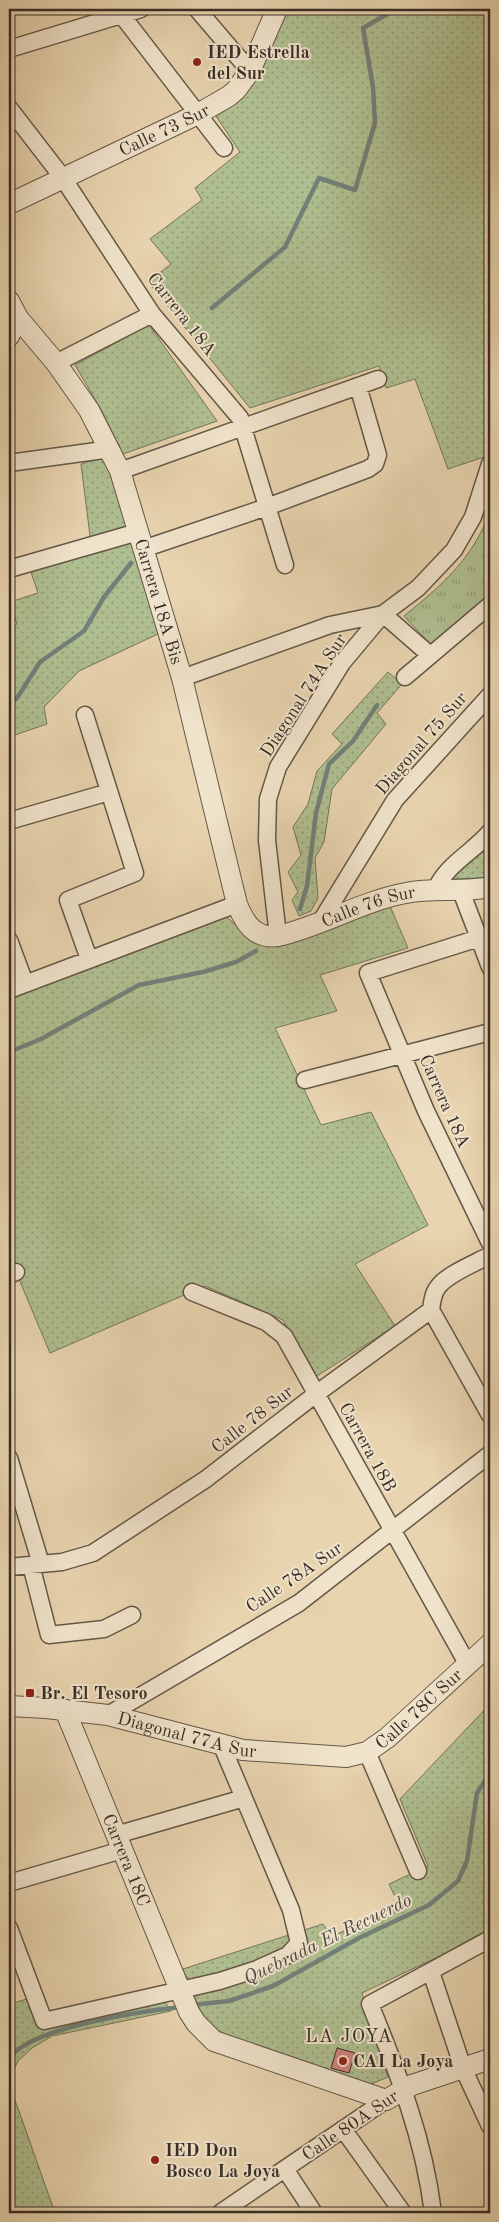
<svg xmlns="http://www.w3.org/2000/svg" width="499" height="2222" font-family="'Old Standard TT',serif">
  <defs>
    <pattern id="grass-dots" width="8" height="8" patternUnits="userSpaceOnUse" patternTransform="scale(1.25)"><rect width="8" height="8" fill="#afbe90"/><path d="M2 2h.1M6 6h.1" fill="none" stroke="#8f9b75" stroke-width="1.8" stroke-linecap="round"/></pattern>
    <pattern id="park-tufts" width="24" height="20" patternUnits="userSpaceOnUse" patternTransform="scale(1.25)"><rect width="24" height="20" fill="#afbe90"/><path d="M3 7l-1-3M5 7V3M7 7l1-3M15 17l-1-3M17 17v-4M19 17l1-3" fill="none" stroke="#8f9b75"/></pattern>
  </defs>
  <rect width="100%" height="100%" fill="#e8d4af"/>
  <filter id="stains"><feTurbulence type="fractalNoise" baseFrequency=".004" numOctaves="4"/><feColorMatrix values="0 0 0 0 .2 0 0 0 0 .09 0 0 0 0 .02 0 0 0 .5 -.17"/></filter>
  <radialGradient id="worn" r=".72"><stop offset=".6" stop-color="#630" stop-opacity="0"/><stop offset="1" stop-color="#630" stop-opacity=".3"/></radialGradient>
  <path fill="url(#grass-dots)" stroke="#74765b" d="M283,9H490V329L489,330L490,442L484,457L448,469L415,379L386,388L379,366L250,408L148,282L171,264L150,239L202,200L195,188L240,152L216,116L235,104Z
    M149,325L217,421L123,454L103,413L75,365Z
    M104,457L135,539L158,634L79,671L44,707L47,724L9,737V629L17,624L10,602L38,593L31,572L92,552L81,464Z
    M388,672L402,684L377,713L386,724L332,789L324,842L315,858L318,898L311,911L299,916L292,900L298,892L288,872L301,855L293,827L308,804L317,771L342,744L332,734Z
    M490,838V875L480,878L450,879Z
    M390,906L408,948L320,975L337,1011L275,1028L321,1125L371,1112L428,1225L355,1264L395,1326L314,1378L283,1320L205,1286L50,1353L16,1272L9,1239V949L23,988L226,916L246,935Z
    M490,1704V1928L444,1954L362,1993L388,2077L369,2085L229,2037L210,2025L202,2015L183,1969L323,1924L332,1937L398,1903L389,1884L428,1866L400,1799Z
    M27,1999L44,2030L165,2002L171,2011L52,2036L32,2048L18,2061L9,2080V2004Z
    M9,2083L55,2213H9Z"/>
  <path fill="url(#park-tufts)" stroke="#74765b" d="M490,511V595L433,647L404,616C442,585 473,559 490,511Z"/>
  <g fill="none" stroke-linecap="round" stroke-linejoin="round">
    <path stroke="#728079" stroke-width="4.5" d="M212,308L285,247L319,178L355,190L375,123L373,87L363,28L396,9
      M9,705L17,698L40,662L84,631L104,597L131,563
      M300,909L307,886L316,813L329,764L353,741L377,705
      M9,1052L41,1039L139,985L203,972L236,962L256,951
      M192,2005L229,2001L273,1986L359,1938L429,1905L458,1881L467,1861L477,1793L490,1773
      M9,2059C29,2027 144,2011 181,2007"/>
  </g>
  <path fill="#d1837c" stroke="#382d26" d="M337,2048L355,2053L349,2073L331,2068Z"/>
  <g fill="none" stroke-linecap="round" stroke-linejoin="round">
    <defs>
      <path id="minor" d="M117,9L224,148
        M197,9L250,71
        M9,49L141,9
        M9,108L63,178L152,314L240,418L285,565
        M56,363L152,314
        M9,463L111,449
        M120,471L378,379
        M143,549L267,507L368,469L375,464L378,455L358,386
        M9,569L138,532
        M405,677L490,605
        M182,678L330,625L383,614L430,655
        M85,715L135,873L68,900L89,959
        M9,821L109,792
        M436,889C446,865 473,852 490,832
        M461,891L490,967
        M321,921L395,800L490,695
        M278,936L267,840L268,799L278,767L342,663L383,614L418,588L454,550L473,517L490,464
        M479,938L368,973L426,1111L490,1243
        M9,940L25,983
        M9,990L237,904
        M305,1080L490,1032
        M9,1275L16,1272
        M192,1292L266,1322L284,1336L468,1665
        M431,1310L490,1415
        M9,1458L41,1564
        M31,1565L49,1635L104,1629L132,1615
        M9,1567L62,1562L93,1553L206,1479L316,1394L431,1310C432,1302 433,1293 438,1287C447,1274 476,1263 490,1255
        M108,1715L299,1603L490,1454
        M367,1752L418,1871
        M116,1835L244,1798
        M9,1883L122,1850
        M9,1928L44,2021L220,1981L257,1969L288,1955L299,1943L291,1910L222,1746
        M431,1972L463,2068L490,2126
        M343,2129L403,2213
        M285,2169L314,2213
        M220,2213L386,2100
        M433,2213C424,2138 398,2073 370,2004L490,1939"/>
      <g id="tertiary">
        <path id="s1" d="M9,204L198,114L229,96L236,90L250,71L277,9"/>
        <path id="s2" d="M9,301L18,318L56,363L89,410L120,471L182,678L237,904C245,924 255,939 278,936C322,926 362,901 406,893C434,887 462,893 490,887"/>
        <path d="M9,336L18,318"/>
        <path id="s3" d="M9,1706L46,1708L108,1715L243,1750L346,1757L367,1752L387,1738L490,1644"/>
        <path id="s4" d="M65,1710L189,2012L196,2023L214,2041L386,2100L412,2085L490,2059"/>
      </g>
    </defs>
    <use href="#minor" stroke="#645748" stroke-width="19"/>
    <use href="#tertiary" stroke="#645748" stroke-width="22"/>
    <use href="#minor" stroke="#f0e3cb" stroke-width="16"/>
    <use href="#tertiary" stroke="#f0e3cb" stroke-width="20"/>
  </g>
  <g fill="#8f2418" stroke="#f0e3cb" stroke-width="2">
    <circle cx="197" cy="62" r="5"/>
    <rect x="25" y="1688" width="10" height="10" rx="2.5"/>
    <circle cx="343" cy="2061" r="5"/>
    <circle cx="155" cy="2160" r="5"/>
  </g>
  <g text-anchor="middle" stroke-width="4" stroke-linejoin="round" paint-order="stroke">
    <g font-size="18" font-weight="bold" fill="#382d26" stroke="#f0e3cb" text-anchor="start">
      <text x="207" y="58">IED Estrella<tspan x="207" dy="21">del Sur</tspan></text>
      <text x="40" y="1699">Br. El Tesoro</text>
      <text x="353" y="2067">CAI La Joya</text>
      <text x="165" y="2156">IED Don<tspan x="165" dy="21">Bosco La Joya</tspan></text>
    </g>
    <g font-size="18" fill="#382d26" stroke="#f0e3cb">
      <text dy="6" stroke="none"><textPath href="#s1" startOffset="172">Calle 73 Sur</textPath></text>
      <text transform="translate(182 314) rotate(52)" y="6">Carrera 18A</text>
      <text dy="6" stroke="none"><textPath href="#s2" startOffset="340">Carrera 18A Bis</textPath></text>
      <text transform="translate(303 695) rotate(-57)" y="6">Diagonal 74A Sur</text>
      <text transform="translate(421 743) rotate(-49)" y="6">Diagonal 75 Sur</text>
      <text dy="6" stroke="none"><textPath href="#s2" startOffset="805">Calle 76 Sur</textPath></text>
      <text transform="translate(445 1101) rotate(66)" y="6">Carrera 18A</text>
      <text transform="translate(252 1419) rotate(-38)" y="6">Calle 78 Sur</text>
      <text transform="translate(368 1447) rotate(61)" y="6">Carrera 18B</text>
      <text transform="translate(294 1577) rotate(-34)" y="6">Calle 78A Sur</text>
      <text dy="6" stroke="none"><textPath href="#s3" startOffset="431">Calle 78C Sur</textPath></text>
      <text dy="6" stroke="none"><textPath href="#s3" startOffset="181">Diagonal 77A Sur</textPath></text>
      <text dy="6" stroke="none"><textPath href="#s4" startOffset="162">Carrera 18C</textPath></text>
      <text transform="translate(350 2125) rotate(-34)" y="6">Calle 80A Sur</text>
    </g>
    <g font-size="19" font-style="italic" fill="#4b4942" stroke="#f0e3cb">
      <text transform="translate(327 1938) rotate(-26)" y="7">Quebrada El Recuerdo</text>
    </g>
    <g font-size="19" letter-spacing="1" fill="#382d26" stroke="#f0e3cb">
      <text x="349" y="2042">LA JOYA</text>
    </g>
  </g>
  <rect width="499" height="2222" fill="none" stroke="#e8d4af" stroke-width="30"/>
  <rect x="10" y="10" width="479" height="2202" fill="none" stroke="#382d26" stroke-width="2.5"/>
  <rect x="15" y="15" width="469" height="2192" fill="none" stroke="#382d26"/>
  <rect width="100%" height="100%" filter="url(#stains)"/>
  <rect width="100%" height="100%" fill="url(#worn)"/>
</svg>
